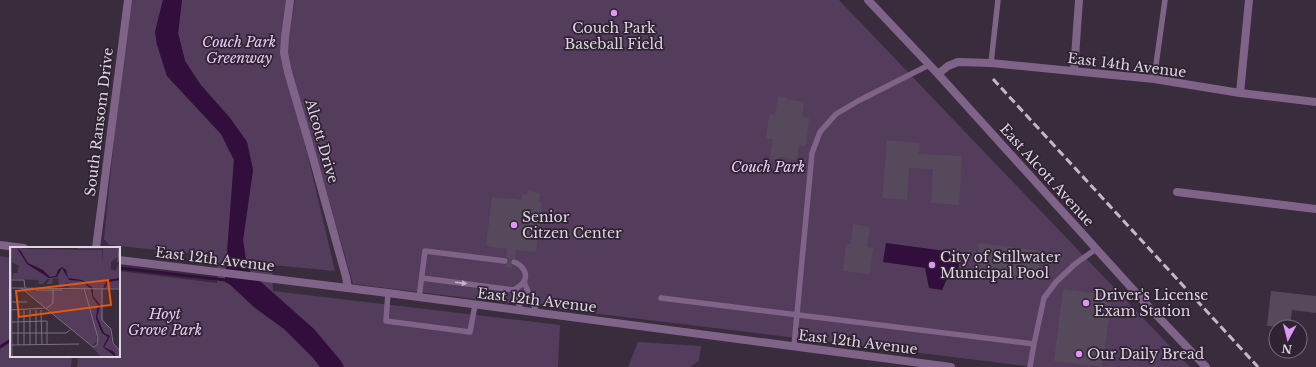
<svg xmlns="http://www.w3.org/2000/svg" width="1316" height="367" font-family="'Libre Baskerville',serif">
  <rect width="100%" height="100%" fill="#392c3d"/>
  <path fill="#543c5c" d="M128,0H163L155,32L167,76L221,134L234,160L225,280L230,285L251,273L246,260L243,240L253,170L247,142L230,118L200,84L185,61L178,33L182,0H294L293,12L295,0H839L1190,367H1034L353,284L289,61L288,72L335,271L272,265L273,291L560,325L558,367H77L78,356H119V271L217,283V256L109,245L104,239Z
    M0,256L11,258V356H72L71,367H0Z
    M638,342L701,346L699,361L690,367H628Z"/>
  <path fill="#320e3c" d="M163,0H182L178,33L185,61L200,84L230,118L247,142L253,170L243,240L246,260L251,273L314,329L341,361L344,367H320L313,358L284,329L255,308L225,280L234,160L221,134L167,76L157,45L155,32Z
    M886,243L960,253L958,273L950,272L942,290L929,288L925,268L883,262Z"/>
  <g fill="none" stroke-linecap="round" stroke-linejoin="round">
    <path stroke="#320e3c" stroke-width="3" d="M119,268L225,280L228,282
      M0,347L11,340"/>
  </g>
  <path fill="#56495b" d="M778,96L787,97V99L804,102L802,117L809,118L806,146L799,145L797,160L779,157V160L770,159L773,139H766L769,114L775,115Z
    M887,140L920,143L919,154L962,156L959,205L931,203L933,169L909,168L907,200L882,198Z
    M528,191L540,193L539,203H542L536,252L516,250L515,258L511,259L510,262L513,268L505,267V265L509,262V259L506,257L507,249L486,246L492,197L522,200V194L527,195Z
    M853,224L870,227L867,247L873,248L870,274L843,271L846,244H851Z
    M979,243L1041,251L1038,280L975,273Z
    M1063,289L1112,296L1102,367L1054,361Z
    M1271,291L1316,296V313L1292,310L1290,327L1267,326Z"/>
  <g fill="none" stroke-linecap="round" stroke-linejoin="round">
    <path stroke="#806389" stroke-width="5.5" d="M991,63L998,0
      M1154,79L1165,0
      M422,278L514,290C517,288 520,286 523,283C529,275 523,265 514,262
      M524,282L537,313
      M514,290L521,311
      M388,293L386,321L470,332L475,305
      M419,298L425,251L505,261
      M661,298L1034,344L1030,367
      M1034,344L1044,298L1056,282L1075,264L1096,249
      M794,346L812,153L820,132L836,114L858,101L929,65"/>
    <path stroke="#806389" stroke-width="8" d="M290,0L285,37L284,53L288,72L308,140L346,277L348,288
      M868,0L938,74L1147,305L1206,367
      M1074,71L1079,0
      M938,74L948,66L958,62L991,63L1154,79L1240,93L1316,102
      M1240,93L1249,0
      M1177,192L1316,209
      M96,248L128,0"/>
    <path stroke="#806389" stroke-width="8" d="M0,245L24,248
      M119,260L388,293L951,367"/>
    <path stroke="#c3b9c5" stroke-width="3" stroke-dasharray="8 4" stroke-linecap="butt" d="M993,79L1258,367"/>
  </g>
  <defs><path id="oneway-solid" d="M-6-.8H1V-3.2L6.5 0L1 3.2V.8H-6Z"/></defs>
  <use fill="#c2b4c7" href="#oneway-solid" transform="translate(461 283) rotate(7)"/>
  <g fill="#de98f3" stroke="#2f2232" stroke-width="1.5">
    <circle cx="614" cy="13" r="4"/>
    <circle cx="514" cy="225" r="4"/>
    <circle cx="932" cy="265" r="4"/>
    <circle cx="1086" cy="303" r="4"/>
    <circle cx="1079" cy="354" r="4"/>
  </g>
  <g text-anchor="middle" stroke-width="3.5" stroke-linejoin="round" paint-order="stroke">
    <g font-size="14" fill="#dfd6e1" stroke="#2f2232" text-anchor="start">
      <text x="614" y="33" text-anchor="middle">Couch Park<tspan x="614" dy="16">Baseball Field</tspan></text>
      <text x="522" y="222">Senior<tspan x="522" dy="16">Citzen Center</tspan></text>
      <text x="940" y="262">City of Stillwater<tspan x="940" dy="16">Municipal Pool</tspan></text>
      <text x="1094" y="300">Driver's License<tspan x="1094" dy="16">Exam Station</tspan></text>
      <text x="1087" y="359">Our Daily Bread</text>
    </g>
    <g font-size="14" font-style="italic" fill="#ebc9f6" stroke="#2f2232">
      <text x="239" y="47">Couch Park<tspan x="239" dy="16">Greenway</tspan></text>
      <text x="768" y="172">Couch Park</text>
      <text x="165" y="319">Hoyt<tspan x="165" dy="16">Grove Park</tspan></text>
    </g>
    <g font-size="14" fill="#dfd6e1" stroke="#2f2232">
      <text transform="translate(1127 65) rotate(7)" y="5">East 14th Avenue</text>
      <text transform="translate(99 122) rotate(-83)" y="5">South Ransom Drive</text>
      <text transform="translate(322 141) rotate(74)" y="5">Alcott Drive</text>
      <text transform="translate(1047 175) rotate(48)" y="5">East Alcott Avenue</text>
      <text transform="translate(215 259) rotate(7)" y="5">East 12th Avenue</text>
      <text transform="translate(537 300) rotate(7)" y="5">East 12th Avenue</text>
      <text transform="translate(858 342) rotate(7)" y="5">East 12th Avenue</text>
    </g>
  </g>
  <g transform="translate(10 247)">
    <rect width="110" height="110" fill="#392c3d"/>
    <path d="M0,0L18,2L92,3V16L93,2H68L67,0H108V10L101,15V22L106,24L110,11V41H84L92,43L93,73L100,81L102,96L110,104V110H106L104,105L94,100L100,89L94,86L87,70L90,58L83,49V41H80L83,51L88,58L86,71L92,86L98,90L93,100L103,106L104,110H91L82,100L87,99L88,95L85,79L87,94L82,99L14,43L74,42L78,50L75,42L79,41H59L57,35L54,40H49L48,31L43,32L42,37H36L40,32H37L33,37H29L28,33L3,32V26H7L9,19L2,15Z" fill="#543c5c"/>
    <path d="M7,1L10,3L18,16L33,23L40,30L46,29L48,23L52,20L56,23L58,31L72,33L83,41V49L90,58L87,70L94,86L100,89L94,100L104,105L106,110L93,100L98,90L92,86L86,71L88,58L83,51L81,42L72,34L59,33L52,21L47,30L39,31L17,17Z" fill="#320e3c"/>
    <path fill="none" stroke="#320e3c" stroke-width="2" d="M94,41L98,34L110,32"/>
    <path fill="none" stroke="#7b707f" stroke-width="1" d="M1,0L2,110M78,0H97M108,15L109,0M1,33H14L15,41M1,41L110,42M11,41L83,100L87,98L88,91L74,41M26,41V43H52M92,41V73L101,82L103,96L110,104M1,55H17M36,62L43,56V42M0,63L35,61M8,63V98M14,63V98M26,63V98M31,63L32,98M2,75L37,74V98M2,86H56L60,83M0,98L69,97M20,98V63"/>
    <path fill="#e8590c" fill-opacity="0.15" stroke="#e8590c" stroke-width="2" d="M98,33L101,58L9,70L6,44Z"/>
    <rect width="110" height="110" fill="none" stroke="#dfd6e1" stroke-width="2"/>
  </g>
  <g transform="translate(1288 339) rotate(187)"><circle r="19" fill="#2f2232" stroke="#756a78"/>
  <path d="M0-3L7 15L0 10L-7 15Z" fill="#de98f3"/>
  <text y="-6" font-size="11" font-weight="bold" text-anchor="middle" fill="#dfd6e1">N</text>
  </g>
</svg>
